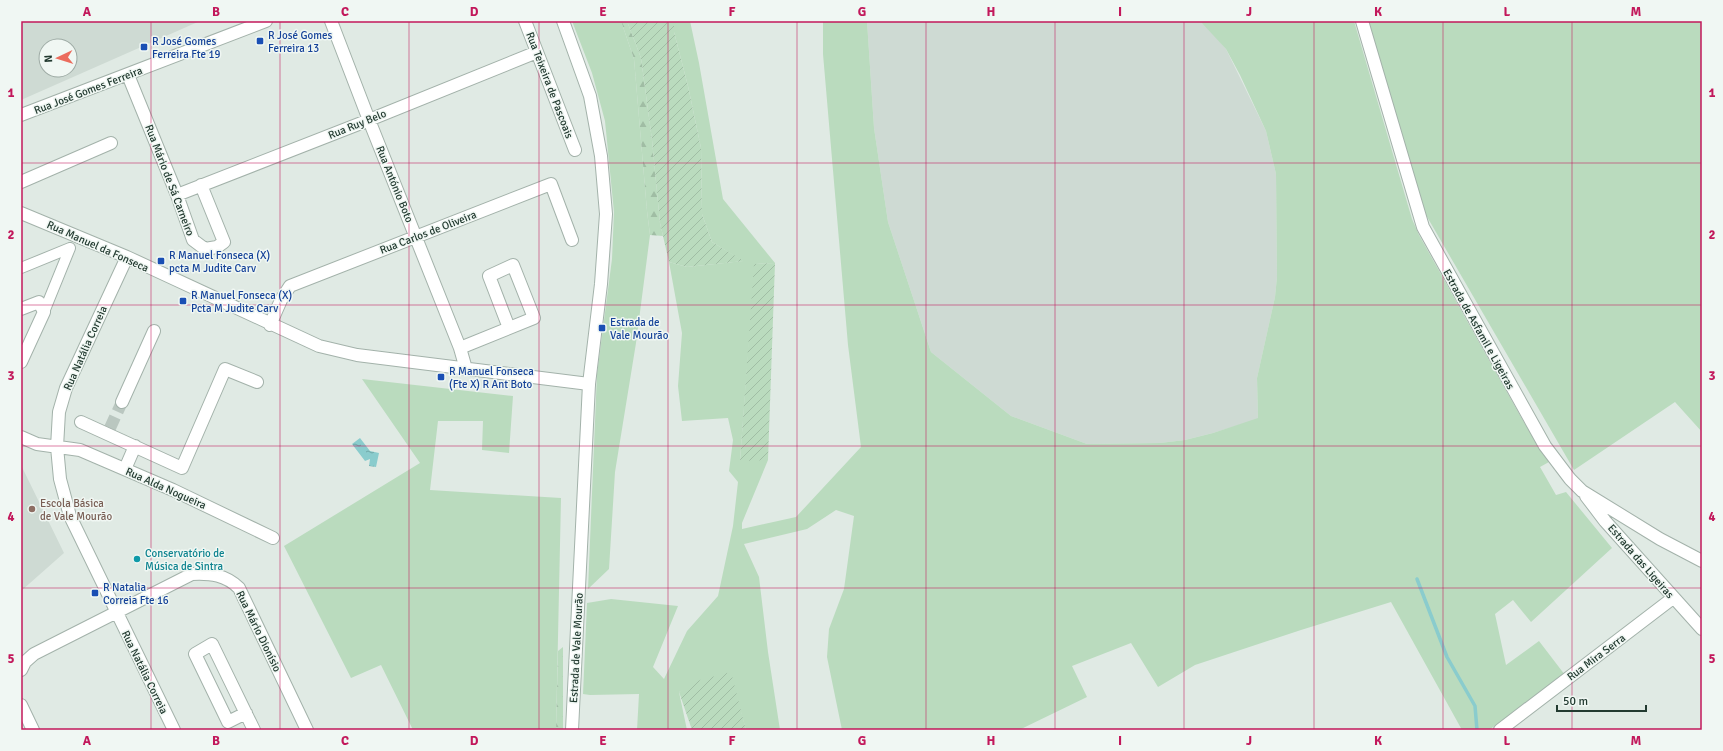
<svg xmlns="http://www.w3.org/2000/svg" width="1723" height="751" font-family="Signika,sans-serif">
  <defs>
    <pattern id="forest-firs" width="22" height="20" patternUnits="userSpaceOnUse"><rect width="22" height="20" fill="#badbbe"/><path d="M5 1l3.5 6h-7zM16 11l3.5 6h-7z" fill="#a0bda4"/></pattern>
    <pattern id="garden-furrows" width="10" height="10" patternUnits="userSpaceOnUse"><rect width="10" height="10" fill="#badbbe"/><path d="M-1 1l2-2M0 10L10 0M9 11l2-2" fill="none" stroke="#a0bda4"/></pattern>
    <pattern id="water-ripples" width="26" height="14" patternUnits="userSpaceOnUse"><rect width="26" height="14" fill="#8acccd"/><path d="M2 4q2-2 4 0t4 0M15 11q2-2 4 0t4 0" fill="none" stroke="#70a7a7"/></pattern>
  </defs>
  <rect width="100%" height="100%" fill="#e0eae4"/>
  <path fill="#cedad3" fill-rule="evenodd" d="M21,21H200L21,100ZM46,46H70V70H46Z
    M867,21H1200L1212,32L1226,49L1266,131L1276,174L1277,277L1275,297L1257,378L1258,419L1213,433L1185,440L1160,443L1087,444L1011,416L931,352L888,222L874,128Z
    M21,465L64,553L21,591Z"/>
  <path fill="#badbbe" d="M572,21H621L634,59L647,211L650,235L636,343L615,472L609,569L588,589L597,374L612,259L614,212L605,121L592,73Z
    M674,21H690L699,63L723,199L775,263L755,264L740,460H768L742,523V529L796,517L861,447L848,345L823,54V21H867L874,128L888,222L931,352L1011,416L1087,444L1160,443L1185,440L1213,433L1258,418L1257,378L1275,297L1277,277L1276,174L1266,131L1240,75L1226,49L1200,21H1354L1412,219L1419,235L1522,419L1549,462L1540,467L1556,495L1566,492L1612,548L1531,622L1513,600L1495,614L1506,665L1539,641L1565,675L1489,730H1462L1391,602L1301,630L1195,665L1158,687L1131,643L1072,666L1087,697L1019,730H842L827,657L829,629L844,589L854,516L836,510L807,529L744,544L759,577L768,652L780,730H746L730,673L679,692L687,730H637L639,694L590,695L583,694L587,603L611,599L678,606L653,667L664,679L687,631L718,596L733,526L738,482L729,471L733,440L728,418L682,421L678,386L682,333L669,262L687,267L743,261L712,242L702,214L701,148L688,86L674,32Z
    M1368,21H1702V432L1675,402L1574,470L1426,215Z
    M362,379L513,396L509,453L482,450L483,421H438L430,490L561,498L556,730H413L381,665L351,678L284,546L420,463Z"/>
  <path fill="url(#forest-firs)" d="M621,21H627L641,58L652,140L660,223L663,236L650,235L647,211L634,59Z
    M563,647V730H556L558,651Z"/>
  <path fill="url(#garden-furrows)" d="M627,21H674V32L688,86L701,148L702,214L712,242L744,261L687,267L669,262L660,223L652,140L641,58Z
    M775,263L768,460L740,461L754,264Z
    M731,672L746,730H692L679,692L700,680Z"/>
  <path fill="url(#water-ripples)" d="M360,438L370,451L379,453L376,467L369,466L370,459L365,461L352,444Z"/>
  <g fill="none" stroke-linecap="round" stroke-linejoin="round">
    <path stroke="#8acccd" stroke-width="3.5" d="M1417,579L1447,657L1475,706L1477,730"/>
    <path stroke="#bac7c0" stroke-width="12" stroke-dasharray="12 6" stroke-linecap="butt" d="M110,428L122,402"/>
    <defs>
      <path id="pedestrian" d="M21,268L70,248
        M44,312L70,248"/>
      <path id="minor" d="M331,21L369,120L460,348L466,369
        M525,21L575,150
        M1362,21L1423,227L1545,446L1570,479L1582,491L1660,539L1702,561
        M128,75L177,195L193,240L205,249L217,247L224,242L201,185
        M21,115L266,21
        M21,182L111,143
        M177,195L369,120L537,52
        M21,213L127,257L319,346L357,355L589,384
        M127,257L66,388L59,412L57,447L60,479L70,516L174,730
        M21,309L39,302L44,312L21,362
        M270,325L281,300L290,286L551,184L572,240
        M460,348L534,318L513,265L489,276L509,328
        M122,402L154,331
        M81,422L182,468L225,369L257,382
        M21,437L37,444L80,450L173,490L273,538
        M125,469L135,446
        M1586,496L1605,521L1702,629
        M21,670L25,662L34,654L192,574C211,573 226,575 239,588L307,730
        M21,705L33,730
        M246,713L228,722L195,654L212,644L254,730
        M1500,730L1673,598"/>
      <path id="tertiary" d="M563,21L590,96L601,156L606,214L601,284L589,384L572,730"/>
    </defs>
    <use href="#pedestrian" stroke="#a3b2aa" stroke-width="12"/>
    <use href="#minor" stroke="#a3b2aa" stroke-width="14"/>
    <use href="#tertiary" stroke="#a3b2aa" stroke-width="14"/>
    <use href="#pedestrian" stroke="#fff" stroke-width="10"/>
    <use href="#minor" stroke="#fff" stroke-width="12"/>
    <use href="#tertiary" stroke="#fff" stroke-width="12"/>
  </g>
  <path fill="none" stroke="#c2185b" stroke-width="1" stroke-opacity="0.55" d="M151,21V730M280,21V730M409,21V730M539,21V730M668,21V730M797,21V730M926,21V730M1055,21V730M1184,21V730M1314,21V730M1443,21V730M1572,21V730M21,163H1702M21,305H1702M21,446H1702M21,588H1702"/>
  <g fill="#1a4fb4" stroke="#f0f7f3" stroke-width="1.5">
    <rect x="256" y="37" width="8" height="8" rx="2"/>
    <rect x="140" y="43" width="8" height="8" rx="2"/>
    <rect x="157" y="257" width="8" height="8" rx="2"/>
    <rect x="179" y="297" width="8" height="8" rx="2"/>
    <rect x="598" y="324" width="8" height="8" rx="2"/>
    <rect x="437" y="373" width="8" height="8" rx="2"/>
    <rect x="91" y="589" width="8" height="8" rx="2"/>
  </g>
  <circle fill="#8d6e63" stroke="#f0f7f3" stroke-width="1.5" cx="32" cy="509" r="4"/>
  <circle fill="#0f9aa8" stroke="#f0f7f3" stroke-width="1.5" cx="137" cy="559" r="4"/>
  <g text-anchor="middle" stroke-width="3" stroke-linejoin="round" paint-order="stroke">
    <g font-size="11" fill="#164399" stroke="#f0f7f3" text-anchor="start">
      <text x="268" y="39">R José Gomes<tspan x="268" dy="13">Ferreira 13</tspan></text>
      <text x="152" y="45">R José Gomes<tspan x="152" dy="13">Ferreira Fte 19</tspan></text>
      <text x="169" y="259">R Manuel Fonseca (X)<tspan x="169" dy="13">pcta M Judite Carv</tspan></text>
      <text x="191" y="299">R Manuel Fonseca (X)<tspan x="191" dy="13">Pcta M Judite Carv</tspan></text>
      <text x="610" y="326">Estrada de<tspan x="610" dy="13">Vale Mourão</tspan></text>
      <text x="449" y="375">R Manuel Fonseca<tspan x="449" dy="13">(Fte X) R Ant Boto</tspan></text>
      <text x="103" y="591">R Natalia<tspan x="103" dy="13">Correia Fte 16</tspan></text>
    </g>
    <g font-size="11" fill="#223a30" stroke="#f0f7f3">
      <text transform="translate(550 85) rotate(69)" y="4">Rua Teixeira de Pascoais</text>
      <text transform="translate(88 90) rotate(-21)" y="4">Rua José Gomes Ferreira</text>
      <text transform="translate(357 124) rotate(-22)" y="4">Rua Ruy Belo</text>
      <text transform="translate(170 180) rotate(69)" y="4">Rua Mário de Sá Carneiro</text>
      <text transform="translate(395 184) rotate(68)" y="4">Rua António Boto</text>
      <text transform="translate(428 232) rotate(-21)" y="4">Rua Carlos de Oliveira</text>
      <text transform="translate(98 246) rotate(24)" y="4">Rua Manuel da Fonseca</text>
      <text transform="translate(1479 329) rotate(61)" y="4">Estrada de Asfamil e Ligeiras</text>
      <text transform="translate(85 348) rotate(-66)" y="4">Rua Natália Correia</text>
      <text transform="translate(166 488) rotate(24)" y="4">Rua Alda Nogueira</text>
      <text transform="translate(1641 561) rotate(49)" y="4">Estrada das Ligeiras</text>
      <text transform="translate(259 631) rotate(64)" y="4">Rua Mário Dionísio</text>
      <text transform="translate(576 648) rotate(-87)" y="4">Estrada de Vale Mourão</text>
      <text transform="translate(1596 657) rotate(-37)" y="4">Rua Mira Serra</text>
      <text transform="translate(145 672) rotate(64)" y="4">Rua Natália Correia</text>
    </g>
    <g font-size="11" fill="#785e54" stroke="#f0f7f3" text-anchor="start">
      <text x="40" y="507">Escola Básica<tspan x="40" dy="13">de Vale Mourão</tspan></text>
    </g>
    <g font-size="11" fill="#0d838f" stroke="#f0f7f3" text-anchor="start">
      <text x="145" y="557">Conservatório de<tspan x="145" dy="13">Música de Sintra</tspan></text>
    </g>
  </g>
  <rect width="1723" height="751" fill="none" stroke="#f0f7f3" stroke-width="44"/>
  <g transform="translate(58 58) rotate(266)"><circle r="19" fill="#f0f7f3" stroke="#9eaba5"/>
  <path d="M0-3L7 15L0 10L-7 15Z" fill="#eb6c5d"/>
  <text y="-6" font-size="11" font-weight="bold" text-anchor="middle" fill="#223a30">N</text>
  </g>
  <path d="M1557 705v6h89v-6" fill="none" stroke="#223a30" stroke-width="2"/>
  <text x="1563" y="705" font-size="12" fill="#223a30" stroke="#f0f7f3" stroke-width="3" paint-order="stroke">50 m</text>
  <rect x="22" y="22" width="1679" height="707" fill="none" stroke="#c2185b" stroke-width="1.5"/>
  <g font-size="13" text-anchor="middle" font-weight="bold" fill="#c2185b">
    <text x="87" y="16">A</text>
    <text x="216" y="16">B</text>
    <text x="345" y="16">C</text>
    <text x="474" y="16">D</text>
    <text x="603" y="16">E</text>
    <text x="732" y="16">F</text>
    <text x="862" y="16">G</text>
    <text x="991" y="16">H</text>
    <text x="1120" y="16">I</text>
    <text x="1249" y="16">J</text>
    <text x="1378" y="16">K</text>
    <text x="1507" y="16">L</text>
    <text x="1636" y="16">M</text>
    <text x="11" y="97">1</text>
    <text x="1712" y="97">1</text>
    <text x="11" y="239">2</text>
    <text x="1712" y="239">2</text>
    <text x="11" y="380">3</text>
    <text x="1712" y="380">3</text>
    <text x="11" y="521">4</text>
    <text x="1712" y="521">4</text>
    <text x="11" y="663">5</text>
    <text x="1712" y="663">5</text>
    <text x="87" y="745">A</text>
    <text x="216" y="745">B</text>
    <text x="345" y="745">C</text>
    <text x="474" y="745">D</text>
    <text x="603" y="745">E</text>
    <text x="732" y="745">F</text>
    <text x="862" y="745">G</text>
    <text x="991" y="745">H</text>
    <text x="1120" y="745">I</text>
    <text x="1249" y="745">J</text>
    <text x="1378" y="745">K</text>
    <text x="1507" y="745">L</text>
    <text x="1636" y="745">M</text>
  </g>
</svg>
